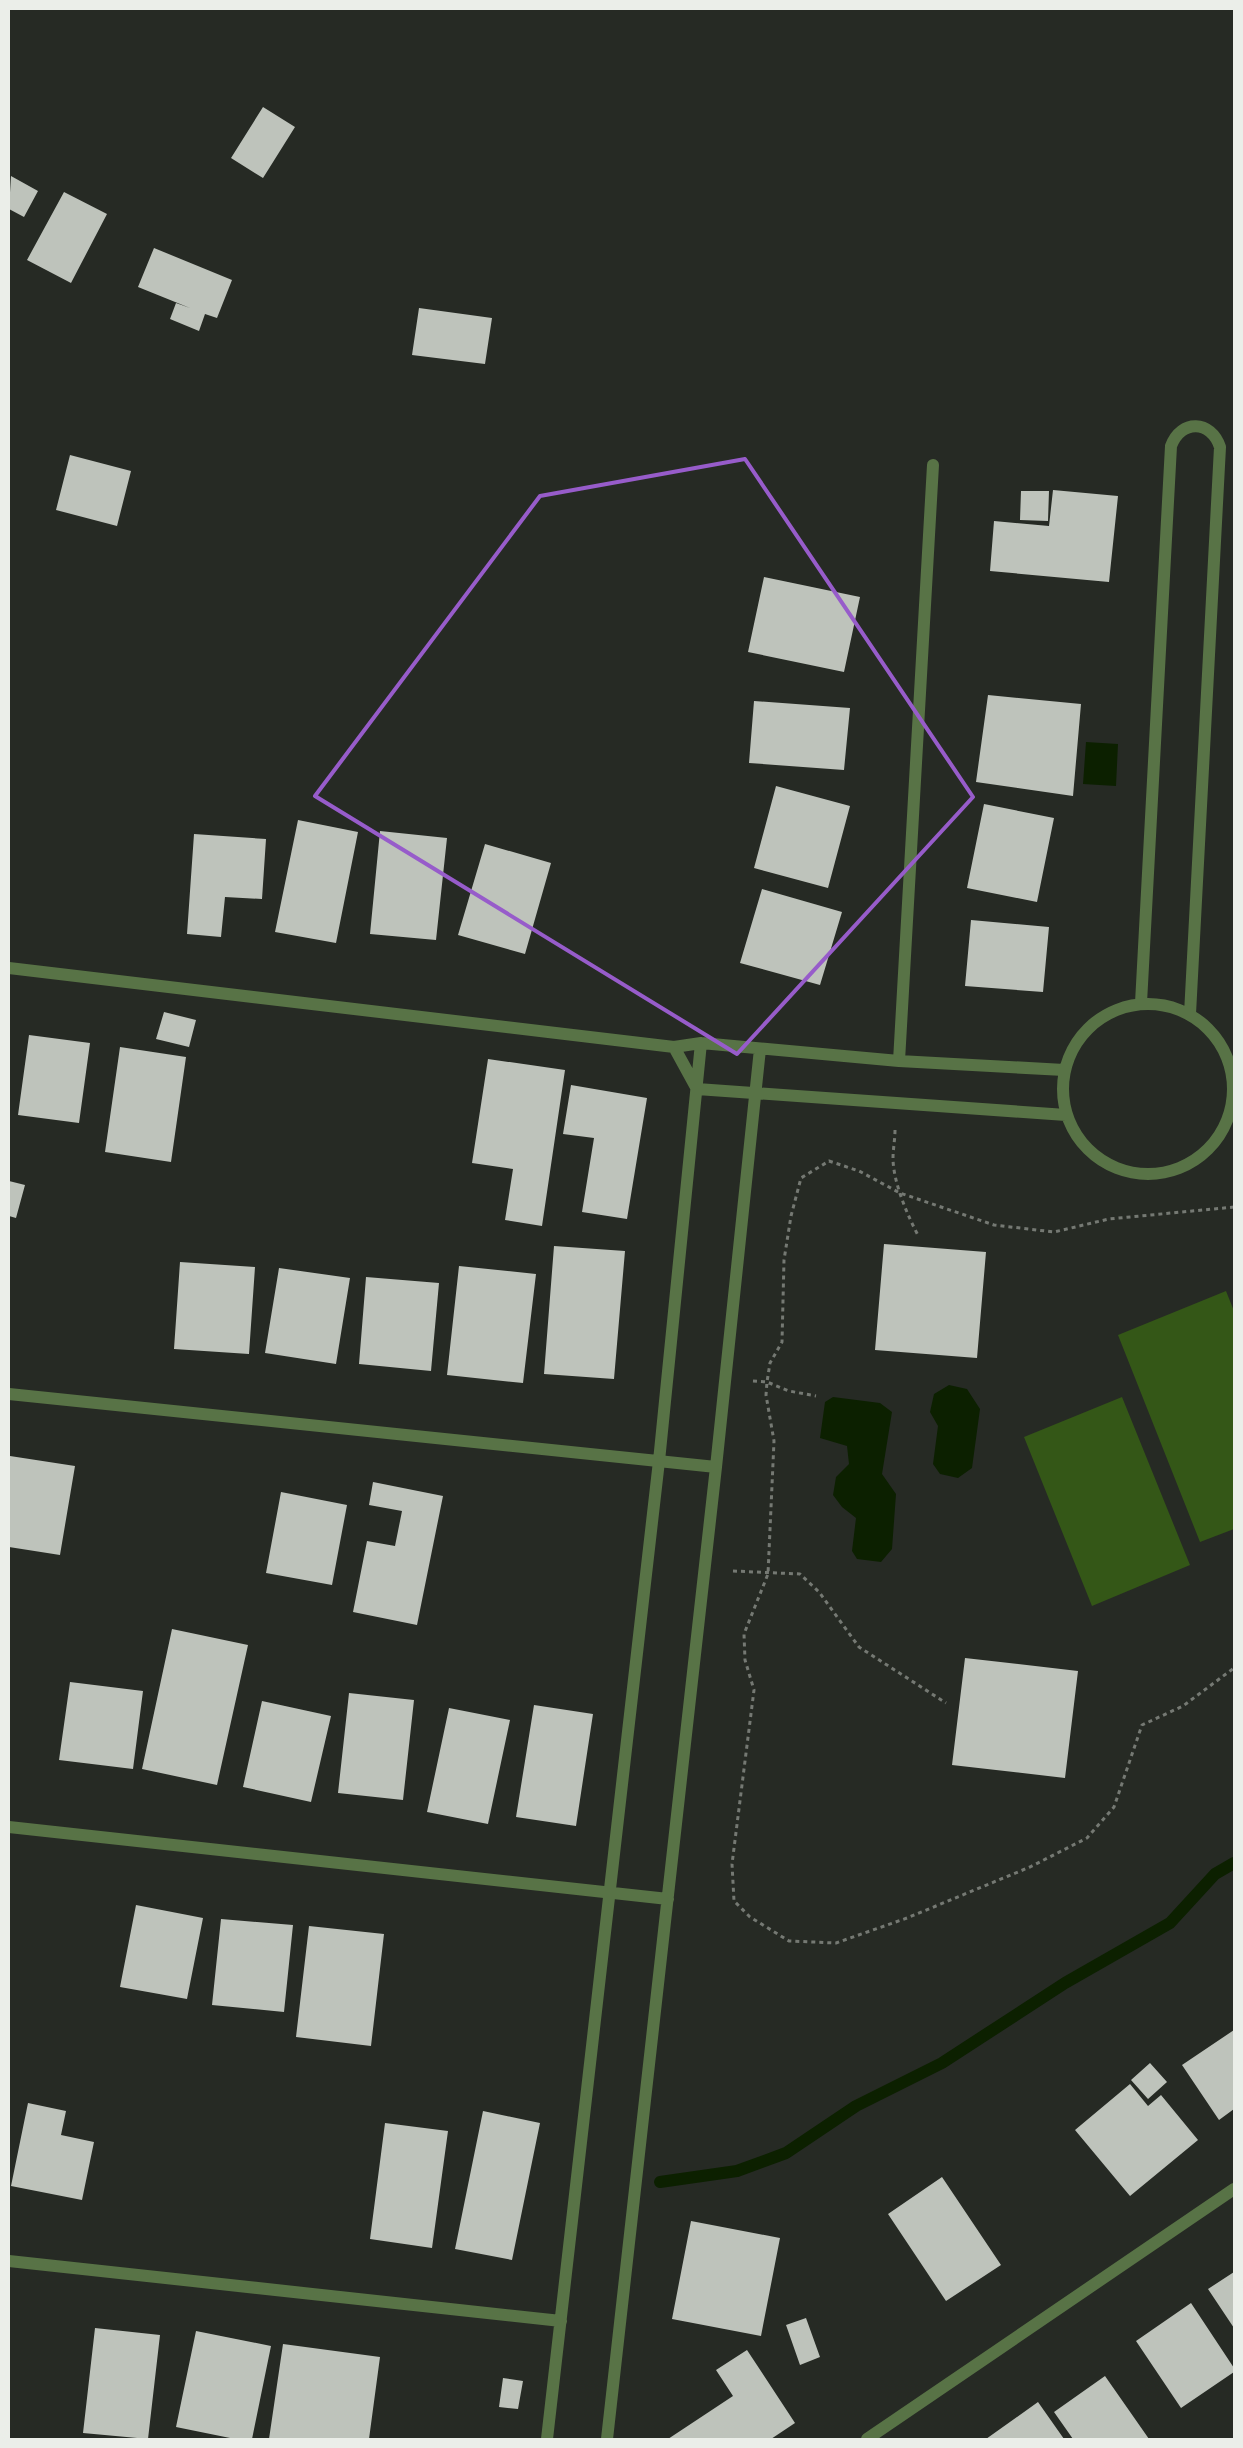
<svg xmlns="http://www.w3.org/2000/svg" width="1243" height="2448" font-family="Poppins,sans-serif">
  <rect width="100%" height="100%" fill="#262a24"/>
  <path fill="#345717" d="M1226,1291L1234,1311V1529L1200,1542L1118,1335Z
    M1122,1397L1190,1565L1092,1606L1024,1437Z"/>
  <path fill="#0c2000" d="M1086,742L1118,744L1116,786L1083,784Z
    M949,1385L967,1389L980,1409L972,1468L958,1478L940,1474L933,1464L938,1426L930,1412L934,1394Z
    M833,1397L880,1403L892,1412L882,1474L896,1494L892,1549L881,1562L857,1559L852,1551L856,1518L842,1507L833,1495L836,1477L849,1464L847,1446L820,1438L825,1402Z"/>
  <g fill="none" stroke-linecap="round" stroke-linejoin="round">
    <path stroke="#0c2000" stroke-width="12" d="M660,2182L737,2171L786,2153L856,2106L942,2063L1065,1983L1170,1923L1215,1874L1234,1863"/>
  </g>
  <path fill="#bec3bb" d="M263,107L295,127L263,178L231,158Z
    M11,176L38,191L24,217L9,209Z
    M64,192L107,214L71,283L27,260Z
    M154,248L232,280L217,318L205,314L199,331L170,319L176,303L190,308L138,287Z
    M419,308L492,318L485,364L412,355Z
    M70,455L131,471L117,526L56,510Z
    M1053,490L1118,496L1109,582L990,571L994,521L1049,526Z
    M1021,491H1049L1048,521L1020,520Z
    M764,577L860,597L844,672L748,652Z
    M988,695L1081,704L1073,796L976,782Z
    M754,701L850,708L844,770L749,763Z
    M776,786L850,806L828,888L754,868Z
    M984,804L1054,818L1037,902L967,888Z
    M298,820L358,832L336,943L275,932Z
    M380,831L447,838L436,940L370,934Z
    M194,834L266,839L262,899L225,897L221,937L187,934Z
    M485,844L551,863L525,954L458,935Z
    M762,889L842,912L820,985L740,963Z
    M971,920L1049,927L1043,992L965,986Z
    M164,1012L196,1020L189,1047L156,1039Z
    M29,1035L90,1043L79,1123L18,1115Z
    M120,1047L186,1057L171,1162L105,1152Z
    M488,1059L565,1070L542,1226L505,1220L513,1169L472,1163Z
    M571,1085L647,1098L627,1219L582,1212L594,1138L563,1134Z
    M9,1181L25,1185L16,1218L9,1216Z
    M884,1244L986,1252L977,1358L875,1350Z
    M554,1246L625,1251L614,1379L544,1374Z
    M180,1262L255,1267L249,1354L174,1349Z
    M459,1266L536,1274L523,1383L447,1375Z
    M279,1268L350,1278L336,1364L265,1353Z
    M366,1277L439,1283L431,1371L359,1364Z
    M10,1456L75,1466L60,1555L9,1547Z
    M373,1482L443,1496L417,1625L353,1612L367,1541L395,1546L402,1511L369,1505Z
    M281,1492L347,1505L332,1585L266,1573Z
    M172,1629L248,1645L217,1785L142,1769Z
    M965,1658L1078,1671L1065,1778L952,1765Z
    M70,1682L143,1691L133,1769L59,1760Z
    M349,1693L414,1700L403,1800L338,1793Z
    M262,1701L331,1716L311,1802L243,1787Z
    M534,1705L593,1714L576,1826L516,1817Z
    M449,1708L510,1720L488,1824L427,1812Z
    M136,1905L203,1918L187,1999L120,1987Z
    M221,1919L293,1925L284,2012L212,2005Z
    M309,1926L384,1934L371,2046L296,2037Z
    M1234,2030V2109L1219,2120L1182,2065Z
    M1150,2063L1167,2082L1148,2099L1131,2080Z
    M1130,2084L1148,2106L1161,2095L1198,2140L1130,2196L1075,2130Z
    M28,2103L66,2111L61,2135L94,2142L82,2200L11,2186Z
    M483,2111L540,2123L512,2260L455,2249Z
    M385,2123L448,2131L432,2248L370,2239Z
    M942,2177L1001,2265L946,2301L888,2214Z
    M691,2221L780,2238L761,2336L672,2319Z
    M1234,2272V2328L1208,2289Z
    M1191,2303L1234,2368V2372L1181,2408L1136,2341Z
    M806,2318L820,2357L800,2365L786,2325Z
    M95,2328L160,2335L148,2439L83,2433Z
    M196,2331L271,2346L252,2439H235L176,2427Z
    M283,2344L380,2357L369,2439H269Z
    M747,2350L795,2423L771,2439H668L733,2396L716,2370Z
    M1105,2376L1149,2439H1073L1054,2412Z
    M503,2378L523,2381L518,2409L499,2407Z
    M1038,2402L1064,2439H986Z"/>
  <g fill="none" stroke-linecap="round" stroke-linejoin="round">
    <path stroke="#757973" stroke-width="3" stroke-dasharray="4 4" stroke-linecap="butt" d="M895,1130C895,1140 893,1149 893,1158C893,1182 908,1217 919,1237
      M1234,1207L1109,1219L1054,1232L994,1225L900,1193L859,1171L829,1161L801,1178L791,1216L784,1260L782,1342L770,1363L767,1382L766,1395L774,1441L768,1574L744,1634L745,1660L754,1690L732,1864L734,1901L750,1917L789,1941L836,1943L907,1918L1030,1867L1087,1838L1114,1807L1142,1725L1183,1706L1234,1668
      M753,1381L767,1382L789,1391L816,1396
      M733,1571L800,1574L819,1592L859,1647L946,1703"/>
    <path stroke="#587346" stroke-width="12" d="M9,968L674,1047L701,1043L899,1061L1064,1070
      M1141,1003L1171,446C1181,419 1211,420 1220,447L1190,1014
      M1063 1089a85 85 0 1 1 170 0a85 85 0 1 1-170 0Z
      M674,1047L697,1089L1066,1115
      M899,1061L933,465
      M9,1394L716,1467
      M9,1827L668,1899
      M9,2261L561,2321
      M547,2439L659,1461L701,1043
      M607,2439L716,1467L760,1049
      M867,2439L1234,2189"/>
  </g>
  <path fill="none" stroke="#975cca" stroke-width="4" stroke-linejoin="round" d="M745,459L973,797L737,1054L315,796L540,496Z"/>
  <rect width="1243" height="2448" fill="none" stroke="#ebeee9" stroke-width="20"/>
</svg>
